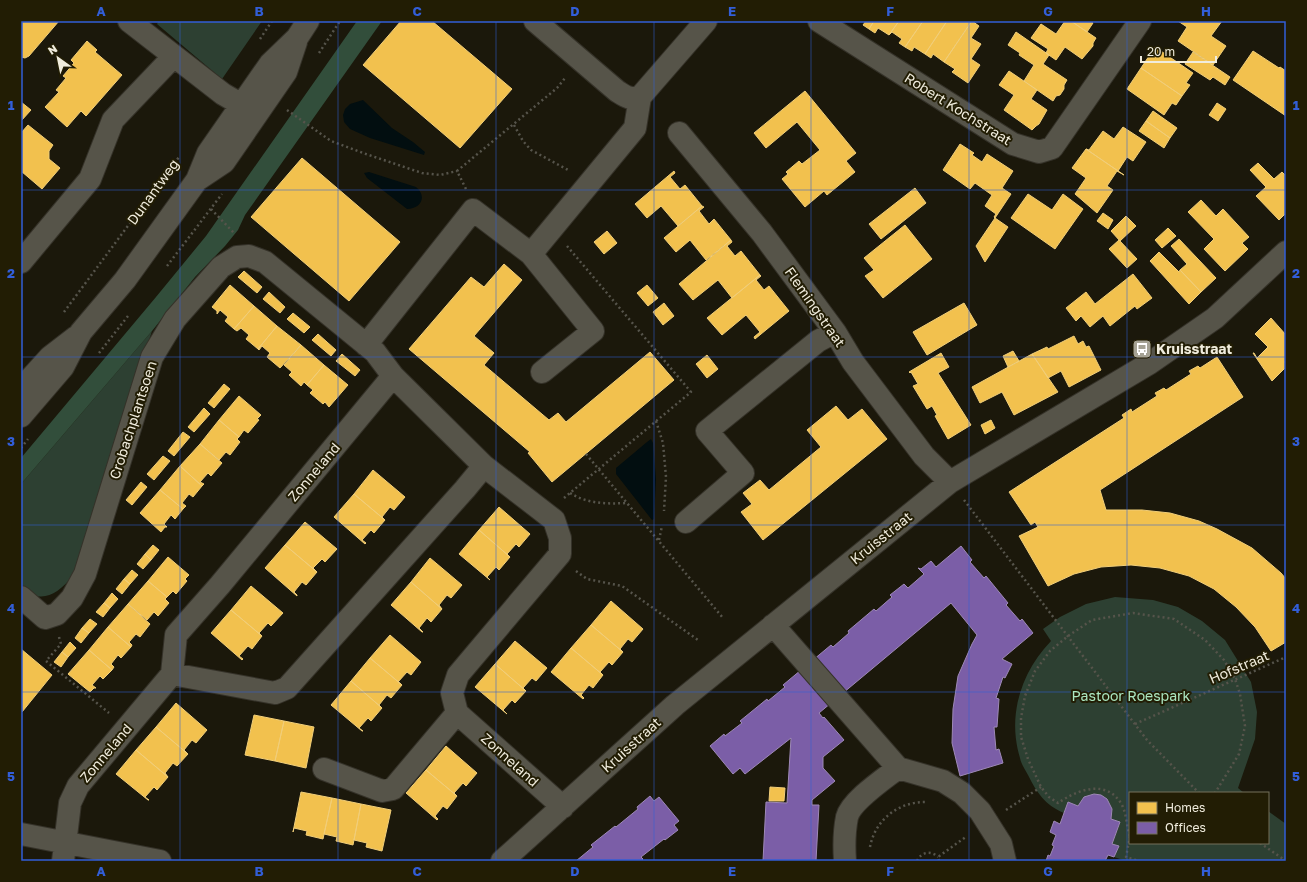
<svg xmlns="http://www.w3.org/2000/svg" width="1307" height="882" font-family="'Golos Text',sans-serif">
  <rect width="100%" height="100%" fill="#1b180b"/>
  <path fill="#2d4032" d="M159,21H262L222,79L157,24Z
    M152,331L72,577C57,594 42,605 21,588V484Z
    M1115,597L1153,600L1178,607L1202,621L1225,640L1251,682L1257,712L1255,739L1238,788L1244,793H1130V843H1268V811L1286,824V861H1126L1114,857L1118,846L1112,844L1120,823L1111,819C1117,796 1089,785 1078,806L1068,802L1064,813C1045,805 1037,793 1028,775C1025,769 1021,764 1020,758C1007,716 1021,672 1051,641L1043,629L1060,617L1086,604Z"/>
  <path fill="#324e3b" d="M357,21H382L245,215L238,230L225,246L195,277L152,331L21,484V458L156,297L206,236Z"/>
  <path fill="#020e10" d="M363,100L392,128L413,142L425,152L424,155L370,138L350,129L344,122L343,115L345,109L350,104Z
    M369,172L416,187C428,197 420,209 407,209L367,178L364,173Z
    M651,439L653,443L656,479L654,519L652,520L616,474V468L647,442Z"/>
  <path fill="#f2c14e" stroke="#f1ce79" d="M21,21H59L29,56L25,58L21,57Z
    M401,21H432L512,89L460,148L363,65Z
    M866,21H874L869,29L863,25Z
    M874,21H899L889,35L878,28L875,33L869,29Z
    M899,21H923L905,47L899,43L902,39L892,32L889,35Z
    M923,21H947L925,54L914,47L912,51L905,47Z
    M947,21L971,22L944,62L933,54L931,58L925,54Z
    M972,21L979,26L971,38L981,44L971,59L980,65L968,83L952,72L955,69L944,62Z
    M1065,21H1071L1096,38L1093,43V46L1082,59L1065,47L1056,60L1046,53L1048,49L1031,38L1041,24L1056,34Z
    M1071,21H1090L1093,23L1087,32Z
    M1178,21H1222L1211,36L1226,46L1213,65L1178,41L1187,27Z
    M1016,32L1049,55L1043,64L1067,80L1064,85V89L1060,95L1056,96L1053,101L1024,81L1034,65L1019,55L1020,53L1008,45Z
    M87,41L97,50L95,52L122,75L86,116L81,111L67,127L45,107L59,92L56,90L66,78L63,76L74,63L71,60Z
    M1155,47L1193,73L1186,83L1190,85L1182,96L1141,68Z
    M1253,51L1279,68L1280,67L1286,71V116L1233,80Z
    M1193,52L1230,77L1225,85L1213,77L1210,80L1185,64Z
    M1141,68L1182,96L1176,105L1172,103L1164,115L1127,89Z
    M1009,71L1037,90L1031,99L1047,110L1039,124L1036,126L1032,130L1004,110L1014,95L999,85Z
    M805,91L856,153L846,161L855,172L827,195L824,191L805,207L782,179L788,174L786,172L799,161L802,164L820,150L797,122L766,148L754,133Z
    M21,102L31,110L21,121Z
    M1217,103L1226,109L1218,121L1209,115Z
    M1153,111L1177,128L1170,138L1146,121Z
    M1146,121L1170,138L1164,148L1139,131Z
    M28,125L53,145L49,151V159L60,168L42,189L21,171V133Z
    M1123,127L1146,142L1133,161L1127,157L1118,171L1086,149L1089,150L1103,131L1114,139Z
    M960,144L974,153L972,155L982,162L987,154L1013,171L1002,188L1011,194L995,218L994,217L996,214L985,206L992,195L975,183L970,189L943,170Z
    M1086,149L1124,175L1117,171L1107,186L1113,190L1097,213L1075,194L1086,178L1072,168Z
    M302,158L400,242L349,301L251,217Z
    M1258,163L1274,179L1282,172L1286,176V213L1279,220L1256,196L1266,187L1250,170Z
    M674,171L675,173L670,177L680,189L685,185L702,206L678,226L661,206L647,218L635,204Z
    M915,188L926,203L881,239L869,224Z
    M1028,194L1052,210L1063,194L1083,209L1055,249L1011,218Z
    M1201,200L1216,216L1223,209L1249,237L1242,243L1248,249L1225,271L1204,249L1214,239L1188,212Z
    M702,206L704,207L699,211L709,224L714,219L731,240L706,260L690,240L676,252L664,238Z
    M1103,213L1113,220L1108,229L1097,221Z
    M1126,216L1136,226L1120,241L1111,231Z
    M995,218L1008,227L985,262L976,246Z
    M905,225L932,259L883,298L865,276L874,270L864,258Z
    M1168,228L1176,236L1162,248L1155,240Z
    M607,231L617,243L604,254L594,242Z
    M1179,239L1216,278L1201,292L1180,270L1187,264L1171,246Z
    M731,240L732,242L727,246L735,256L741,251L760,275L732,298L718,280L693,300L679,284Z
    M1119,240L1137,259L1127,268L1109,249Z
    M1159,252L1179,272L1180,270L1201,292L1189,304L1150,261Z
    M504,264L522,280L474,336L494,353L484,365L549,420L558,413L566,422L650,352L674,380L552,482L528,453L530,452L409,349L471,277L484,287Z
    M244,271L262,287L257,293L238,277Z
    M1133,274L1152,298L1137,309L1135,306L1110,326L1103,316L1090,327L1081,316L1076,321L1066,308L1086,292L1095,304Z
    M760,275L761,276L756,280L764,290L769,286L789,311L755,339L754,337L760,332L746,315L722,335L707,318Z
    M230,285L254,306L234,329L225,321L228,317L220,310L217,314V311L212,307Z
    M647,285L658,298L648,306L637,293Z
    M269,292L285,307L280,313L263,299Z
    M664,303L674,316L663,325L653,312Z
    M964,303L977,325L927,355L913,332Z
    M254,306L277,326L258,349L246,339L249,335L241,328L237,331L234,329Z
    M293,313L310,327L304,333L287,319Z
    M1271,318L1286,335V360L1284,362L1286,364V367L1272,381L1253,353H1254L1257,358L1268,347L1255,334Z
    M277,326L301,345L280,368L267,357L270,353L262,346L259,350L258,349Z
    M318,334L336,350L331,356L312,340Z
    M1074,336L1078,344L1083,341L1086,347L1089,346L1101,370L1069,387L1061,371L1048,378L1032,354L1047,347L1048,349Z
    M301,345L324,365L307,385L304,382L301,386L289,375L292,372L284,365Z
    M1013,351L1019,361L1008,367L1003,356Z
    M941,353L949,367L938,373L971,425L948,439L935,416L937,415L932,406L927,409L913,386L918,384L911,372L910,373L909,372Z
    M342,354L360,370L355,376L336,361Z
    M1032,354L1058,392L1014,415L1002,392L980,403L972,387Z
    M707,355L718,369L707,378L696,364Z
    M1217,357L1243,397L1100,490L1106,510H1142L1170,513L1199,521L1217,529L1252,548L1281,573L1286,579V642L1271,651L1255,627L1236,607L1214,589L1189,576L1160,568L1131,565L1101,567L1074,574L1048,586L1019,536L1038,527L1035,522L1031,525L1009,492L1124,418L1122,415L1131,409L1132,412L1157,396L1155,393L1164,388L1166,390L1191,374L1189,371L1198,366L1200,368Z
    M324,365L348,385L329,407L325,402L323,404L310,393L313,390L307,385Z
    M224,384L230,389L214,408L208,403Z
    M239,396L261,415L257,419L259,420L248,433L244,430L239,437L219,420Z
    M836,406L848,420L862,409L887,439L763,540L741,512L752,504L743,493L760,480L769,490L821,447L807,430Z
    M204,408L210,414L194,432L188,427Z
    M219,420L239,437L237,439L240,442L230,455L226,452L219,460L200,444Z
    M991,420L995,428L985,434L981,425Z
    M183,432L190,437L174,456L168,451Z
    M200,444L222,463L211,476L208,473L200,482L204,484L202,486L180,466Z
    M163,456L170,461L154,480L147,474Z
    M180,466L202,486L193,497L189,494L182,503L186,506L183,509L160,490Z
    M373,470L405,497L394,510L390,507L382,517L385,520L354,494Z
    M141,482L147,487L132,505L126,500Z
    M160,490L183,509L175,519L171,515L164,524L167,527H165L161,532L140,513Z
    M354,494L385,520L374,533L371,530L362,540L366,543L365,544L334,517Z
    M499,507L530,534L519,547L516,544L507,554L510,557L479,530Z
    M305,522L337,549L325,562L322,559L313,568L317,572L285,545Z
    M479,530L510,557L499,570L496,567L487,577L490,580L459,554Z
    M153,545L159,550L151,560L145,554Z
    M285,545L317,572L306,585L302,582L294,592L297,595V596L265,568Z
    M145,554L151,560L143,569L137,564Z
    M168,557L189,575L185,579L187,581L176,594L173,591L167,597L148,581Z
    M430,558L462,585L451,598L447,595L439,605L442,609L411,582Z
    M132,570L138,575L130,584L124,579Z
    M124,579L130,584L122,594L116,589Z
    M148,581L167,597L165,599L169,603L158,616L154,612L147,620L128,604Z
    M411,582L442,609L431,622L427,618L419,628L423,632H422L391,605Z
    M251,586L283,613L271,626L268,623L259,633L262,636L231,610Z
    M112,593L118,599L110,608L104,603Z
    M611,601L643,629L632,642L628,639L620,649L623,652L591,625Z
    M104,603L110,608L103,617L96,612Z
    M128,604L150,624L140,637L136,634L129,642L132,645L131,647L108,627Z
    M231,610L262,636L252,649L248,646L239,656L243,659L242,660L211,633Z
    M90,619L97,624L89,633L82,628Z
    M591,625L623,652L612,665L609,662L600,672L603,675L571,648Z
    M108,627L131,647L121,658L118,655L111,664L114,667L112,670L89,650Z
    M82,628L89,633L81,643L75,638Z
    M390,635L421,662L411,675L407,672L398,682L402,685L370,658Z
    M515,641L547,668L536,681L532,678L523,688L526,691L495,664Z
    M70,642L76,648L68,657L62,652Z
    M571,648L603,675L593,688L589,685L581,695L584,698L583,699L551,672Z
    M21,649L52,675L22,712L21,711Z
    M89,650L112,670L103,679L100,676L92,685L96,688H94L90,692L68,674Z
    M62,652L68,657L61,667L54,662Z
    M370,658L402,685L391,698L387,695L379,705L382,708L351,681Z
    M495,664L526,691L515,703L512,700L503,710L507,714L475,687Z
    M351,681L382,708L371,721L368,718L359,728L363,731H362L331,705Z
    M176,703L207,730L196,743L192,740L184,750L188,754L156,727Z
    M254,715L284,721L275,761L245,755Z
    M284,721L314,727L306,768L275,761Z
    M156,727L188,754L177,766L173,763L165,773L168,777L136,750Z
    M446,746L477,773L466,786L463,783L454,793L457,796L426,770Z
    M136,750L168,777L157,790L154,787L145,797L149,800H148L116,774Z
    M426,770L457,796L447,809L443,806L435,816L438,819L437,820L406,793Z
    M770,787L785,788L784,801H769Z
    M301,792L332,798L323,839L306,835L307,831L294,828L293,832Z
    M332,798L361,804L353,845L336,841L337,837L324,834Z
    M361,804L391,810L382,851L366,847L367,843L354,840Z"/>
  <path fill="#7b5ea7" stroke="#9e89b7" d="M961,546L972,560L970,562L984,578L986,576L1008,603L1006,605L1020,621L1022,619L1033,633L1002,659L1012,664L1005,678L1003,677L996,698L999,699L997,727H994L996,750L999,749L1003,763L960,776L952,743L953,709L958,676L972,644L977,635L951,603L819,713L823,718L824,717L844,740L823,757V768L835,781L812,800V805H819L816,861H763L766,802L787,803L791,738L745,774L740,768L733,774L710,746L724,734L725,736L742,723L740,721L767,699L768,701L785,687L783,685L831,645L833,647L849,633L848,631L874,609L876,611L892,597L890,595L904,584L908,588L924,574L918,568L921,569L931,561L936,567Z
    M1094,794L1101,795L1107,799L1112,809L1111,819L1120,822L1112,844L1119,846L1114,857L1108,855L1105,861H1046L1048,855L1050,856L1054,846L1052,845L1056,835L1050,832L1054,821L1060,824L1068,802L1078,806L1084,797Z
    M650,796L654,801L659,797L679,821L674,825L678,830L665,840L664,839L641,857L643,859L641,861H576L593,847L591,845L615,826L616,827L638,809L637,807Z"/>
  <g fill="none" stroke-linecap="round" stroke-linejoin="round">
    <defs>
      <path id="minor" d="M129,21L223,94L254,112
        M535,21L617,91C625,96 629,100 640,97
        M819,21L1013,144L1039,152L1052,148L1140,21
        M679,133L762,233L835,332L853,362L924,456L950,482
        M197,180L224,162L286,72L296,42
        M531,254L635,128L640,97L706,21
        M21,262L90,179L113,120L174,56
        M366,345L473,210L531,254L593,331L542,372
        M21,389L50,357L76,337
        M21,416L63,367L81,332L125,280L197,180L208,153L270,64L297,38L308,21
        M686,522L743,473L707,431L818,341L835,332
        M21,597L45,618L57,614L72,598L85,574L152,357L175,319L221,267L237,257L249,256L265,262L375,352L393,376
        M773,625L898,768L943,781L962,793L980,811L1001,844L1005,861
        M172,674L275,693L287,688L465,489L484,466L554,520L560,538V554L458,675L452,693L457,713L563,807
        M324,769L382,791L393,789L457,713
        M21,834L160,861
        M63,861L70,803L78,786L172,674L176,635L220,585L393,376L484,466
        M502,861L675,705L950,482L1150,363L1215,318L1286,252
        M845,861C844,847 844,832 847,817C851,801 884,779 898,768"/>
    </defs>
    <use href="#minor" stroke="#353229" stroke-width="24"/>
    <path stroke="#56544b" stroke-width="2.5" stroke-dasharray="2 3" stroke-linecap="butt" d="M260,39L272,21
      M319,53L340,21
      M287,110L331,141L366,154L422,173L440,175L457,171
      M514,125L523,141L531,150L570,171
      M466,189L457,171L557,88L565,78
      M211,209L234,233
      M167,266L222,194
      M64,312L179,157
      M99,353L128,316
      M656,421L663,443L666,477L664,511
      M21,448L28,439
      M586,454L723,618
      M570,493C588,504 606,504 627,503
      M564,498L691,392L567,246
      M964,500L1147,740L1199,793
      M659,540L662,526
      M576,571L587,579L622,586L698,640
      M59,637L61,644L46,661L109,713
      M1135,724L1286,657
      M1006,810L1041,787
      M1130,836C1126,826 1127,815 1122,805C1107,778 1077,790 1058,803L1049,797L1041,787L1028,759L1021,737V718L1025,696L1035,671L1050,651L1068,636L1092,620L1133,613L1174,619L1205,640L1224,660L1235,679L1240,694L1245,726L1239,754L1215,793
      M1130,836L1126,857L1139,861
      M1260,843L1286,861
      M870,847C875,820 898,802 925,802
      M917,861C921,852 931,850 938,857
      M939,861L938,857L967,836"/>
    <use href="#minor" stroke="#565449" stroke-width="22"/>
  </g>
  <path fill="none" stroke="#325ed8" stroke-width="1" stroke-opacity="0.55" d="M180,21V861M338,21V861M496,21V861M654,21V861M811,21V861M969,21V861M1127,21V861M21,190H1286M21,357H1286M21,525H1286M21,692H1286"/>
  <defs>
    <symbol id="bus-square" viewBox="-11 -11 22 22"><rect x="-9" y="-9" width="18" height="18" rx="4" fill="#a5a294" stroke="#221d04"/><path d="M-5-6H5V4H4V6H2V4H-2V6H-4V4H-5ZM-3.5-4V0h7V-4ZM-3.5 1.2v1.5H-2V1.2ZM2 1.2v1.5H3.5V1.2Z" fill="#fff"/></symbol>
  </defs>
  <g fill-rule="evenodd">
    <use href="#bus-square" x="1131" y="338" width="22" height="22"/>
  </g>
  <g text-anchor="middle" stroke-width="4" stroke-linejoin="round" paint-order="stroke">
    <g font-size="14" fill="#f0ecdd" stroke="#221d04">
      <text transform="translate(958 109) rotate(32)" y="5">Robert Kochstraat</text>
      <text transform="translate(153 192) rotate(-54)" y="5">Dunantweg</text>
      <text transform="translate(815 307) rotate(55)" y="5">Flemingstraat</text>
      <text transform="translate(133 420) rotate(-72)" y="5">Crobachplantsoen</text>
      <text transform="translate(314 472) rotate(-50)" y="5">Zonneland</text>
      <text transform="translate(881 538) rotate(-39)" y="5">Kruisstraat</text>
      <text transform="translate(1239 667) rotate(-23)" y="5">Hofstraat</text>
      <text transform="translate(631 745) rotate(-42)" y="5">Kruisstraat</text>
      <text transform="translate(106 753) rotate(-50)" y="5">Zonneland</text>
      <text transform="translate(510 760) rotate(42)" y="5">Zonneland</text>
    </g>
    <g font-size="14" font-weight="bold" fill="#f0ecdd" stroke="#221d04" text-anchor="start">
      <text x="1156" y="354">Kruisstraat</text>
    </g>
    <g font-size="14" fill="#abe7c1" stroke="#221d04">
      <text x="1131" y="701">Pastoor Roespark</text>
    </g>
  </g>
  <rect width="1307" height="882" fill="none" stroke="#221d04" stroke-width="44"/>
  <rect x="1129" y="792" width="140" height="52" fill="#221d04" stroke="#74705b"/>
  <rect x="1137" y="802" width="20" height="12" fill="#f2c14e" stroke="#74705b"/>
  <text x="1165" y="812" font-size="12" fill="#f0ecdd">Homes</text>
  <rect x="1137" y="822" width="20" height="12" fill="#7b5ea7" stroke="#74705b"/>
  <text x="1165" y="832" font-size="12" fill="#f0ecdd">Offices</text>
  <g transform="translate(58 58) rotate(327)" stroke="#221d04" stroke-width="3" paint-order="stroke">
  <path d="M0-3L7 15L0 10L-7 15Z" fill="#f0ecdd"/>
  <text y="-6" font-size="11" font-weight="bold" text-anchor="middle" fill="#f0ecdd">N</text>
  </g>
  <path d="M1141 56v6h75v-6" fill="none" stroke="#f0ecdd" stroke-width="2"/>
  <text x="1147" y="56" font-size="12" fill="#f0ecdd" stroke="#221d04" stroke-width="3" paint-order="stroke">20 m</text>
  <rect x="22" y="22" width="1263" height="838" fill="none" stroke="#325ed8" stroke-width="1.5"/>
  <g font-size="13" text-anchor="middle" font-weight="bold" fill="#325ed8">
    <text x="101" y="16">A</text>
    <text x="259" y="16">B</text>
    <text x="417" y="16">C</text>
    <text x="575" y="16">D</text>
    <text x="732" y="16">E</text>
    <text x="890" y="16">F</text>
    <text x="1048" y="16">G</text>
    <text x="1206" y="16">H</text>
    <text x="11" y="110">1</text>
    <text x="1296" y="110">1</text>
    <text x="11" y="278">2</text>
    <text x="1296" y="278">2</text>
    <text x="11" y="446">3</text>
    <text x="1296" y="446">3</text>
    <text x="11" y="613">4</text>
    <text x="1296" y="613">4</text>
    <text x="11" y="781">5</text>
    <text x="1296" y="781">5</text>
    <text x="101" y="876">A</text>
    <text x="259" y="876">B</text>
    <text x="417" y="876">C</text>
    <text x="575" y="876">D</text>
    <text x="732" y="876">E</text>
    <text x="890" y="876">F</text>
    <text x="1048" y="876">G</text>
    <text x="1206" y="876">H</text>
  </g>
</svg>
